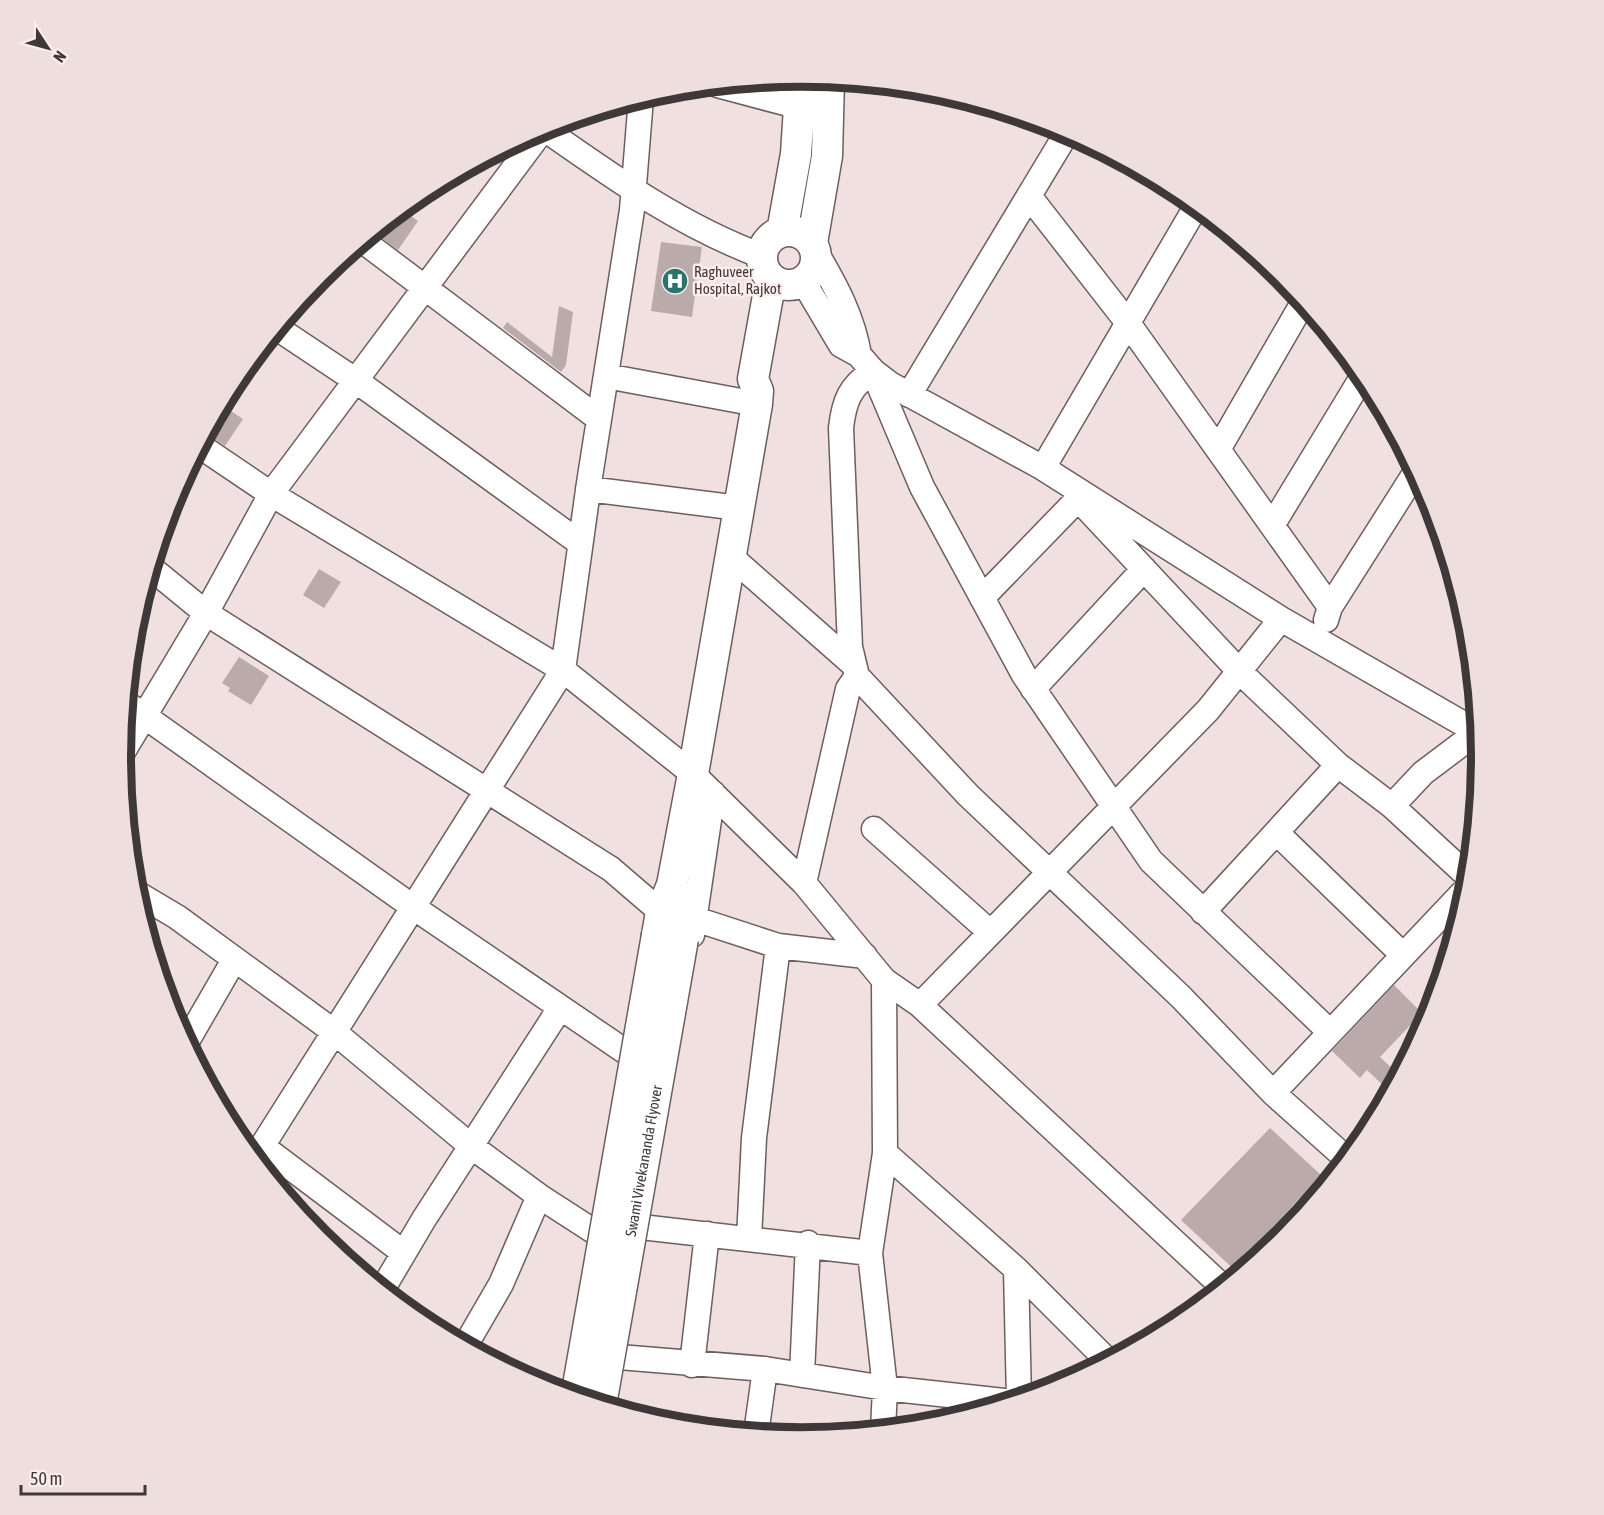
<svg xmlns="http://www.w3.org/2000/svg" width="1604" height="1515" font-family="'Asap Condensed',sans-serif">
  <rect width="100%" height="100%" fill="#f0e0df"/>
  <path fill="#baabaa" d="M402,210L418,221L398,250L382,238Z
    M661,242L702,247L692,317L651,311Z
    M559,306L573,312L566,365L561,372L503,328L507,322L552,357Z
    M222,405L243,419L225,446L207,434Z
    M319,569L341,582L324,608L303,595Z
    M239,657L269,676L251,705L228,691L230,688L222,683Z
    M1394,985L1422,1013L1380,1057L1400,1076L1391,1093L1367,1070L1360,1078L1332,1051Z
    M1270,1128L1321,1175L1272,1228L1283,1239L1240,1275L1181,1220Z"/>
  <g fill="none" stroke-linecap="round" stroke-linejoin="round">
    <defs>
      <path id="minor" d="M717,85L800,107
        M543,128C613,177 681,226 762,256
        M1029,196L1128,323L1330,607
        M363,241L599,419
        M817,254C836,286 853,318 859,355
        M803,281L841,345L859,355L873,371L890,384L1043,468L1281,619L1481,734
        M277,328L355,380L580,543
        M606,376L757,404
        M909,395L1068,131
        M200,446L271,494L563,670L693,774L804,883L884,980L920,1005L1224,1288
        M1219,448L1304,301
        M1043,468L1197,205
        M588,489L739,508
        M1081,502L1241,673L1338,765L1392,806L1471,879
        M1273,524L1364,374
        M730,556L854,665
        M151,568L206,613L611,869L661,912L686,916L778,946L865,956
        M982,598L1078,499
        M1326,620L1330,607L1417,470
        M1033,689L1144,569
        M126,703L413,907L648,1067
        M121,755L206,613L271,494L544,128
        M1392,806L1423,773L1480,730
        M874,829L990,932
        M1277,833L1403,955
        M804,883L848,689L857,676
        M135,892L177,917L273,987L333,1031L471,1146L539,1196L618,1247
        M1203,912L1338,765
        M692,935L713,793
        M920,1005L1208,710L1281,619
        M1330,1032L1151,861L1024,675L922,487L873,371C850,386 844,401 841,428L850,647L857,676L968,795L1181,997L1273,1093L1348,1160
        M186,1043L234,960
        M1273,1093L1470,885
        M262,1146L404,1253
        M885,1153L1016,1269L1109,1362
        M254,1159L563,670L589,483L632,210L641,98
        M641,1227L870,1253
        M749,1239L754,1138L778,946
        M1016,1269L1019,1400
        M382,1290L424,1219L560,1008
        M465,1346L501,1284L539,1196
        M619,1357L765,1369L885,1388L1013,1402
        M692,1365L707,1234
        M802,1375L808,1243
        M883,1431L885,1388L870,1253L885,1153L884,980
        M756,1434L765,1369"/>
      <path id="major" d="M762 258a27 27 0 1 1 54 0a27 27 0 1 1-54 0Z
        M782,232L796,154L801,77
        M812,243L827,156L829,79
        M672,885L686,916L683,939
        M657,935L661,912L672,885L693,774L757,404L758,391L753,379L771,279"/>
    </defs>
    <use href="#minor" stroke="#6c5f5e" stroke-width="27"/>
    <use href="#major" stroke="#6c5f5e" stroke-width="33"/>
    <use href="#minor" stroke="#fff" stroke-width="24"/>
    <use href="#major" stroke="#fff" stroke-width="30"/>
    <defs>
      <g id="major-bridge">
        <path d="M576,1397L657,935"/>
        <path id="s1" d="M601,1405L683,939"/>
      </g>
    </defs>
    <use href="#major-bridge" stroke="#6c5f5e" stroke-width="33" stroke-linecap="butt"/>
    <use href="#major-bridge" stroke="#fff" stroke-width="30"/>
  </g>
  <defs>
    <symbol id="hospital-disc" viewBox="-11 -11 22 22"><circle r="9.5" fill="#2b736c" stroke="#fdedec"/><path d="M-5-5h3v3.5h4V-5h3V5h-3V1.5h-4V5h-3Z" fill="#fff"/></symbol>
  </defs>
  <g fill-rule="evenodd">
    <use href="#hospital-disc" x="660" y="266" width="30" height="30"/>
  </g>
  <g text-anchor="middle" stroke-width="5" stroke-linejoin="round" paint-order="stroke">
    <g font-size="15" fill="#3f3838" stroke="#fdedec" text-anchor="start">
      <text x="694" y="277">Raghuveer<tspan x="694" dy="17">Hospital, Rajkot</tspan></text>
    </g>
    <g font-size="15" fill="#3f3838" stroke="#fdedec">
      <text dy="5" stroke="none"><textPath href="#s1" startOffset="248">Swami Vivekananda Flyover</textPath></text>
    </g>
  </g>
  <path d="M0 0H1604V1515H0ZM131 757a670 670 0 1 1 1340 0a670 670 0 1 1-1340 0Z" fill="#eedfde" fill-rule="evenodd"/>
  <path fill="none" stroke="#3f3838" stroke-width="8" d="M131 757a670 670 0 1 1 1340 0a670 670 0 1 1-1340 0Z"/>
  <g transform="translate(48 48) rotate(126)" stroke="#fdedec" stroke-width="4.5" paint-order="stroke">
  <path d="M0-4.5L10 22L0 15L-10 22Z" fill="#3f3838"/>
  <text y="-9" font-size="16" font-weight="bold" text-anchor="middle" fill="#3f3838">N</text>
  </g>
  <path d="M21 1485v9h124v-9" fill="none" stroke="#3f3838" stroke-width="3"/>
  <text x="30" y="1485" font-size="18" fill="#3f3838" stroke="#fdedec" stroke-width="4.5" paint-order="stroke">50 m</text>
</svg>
